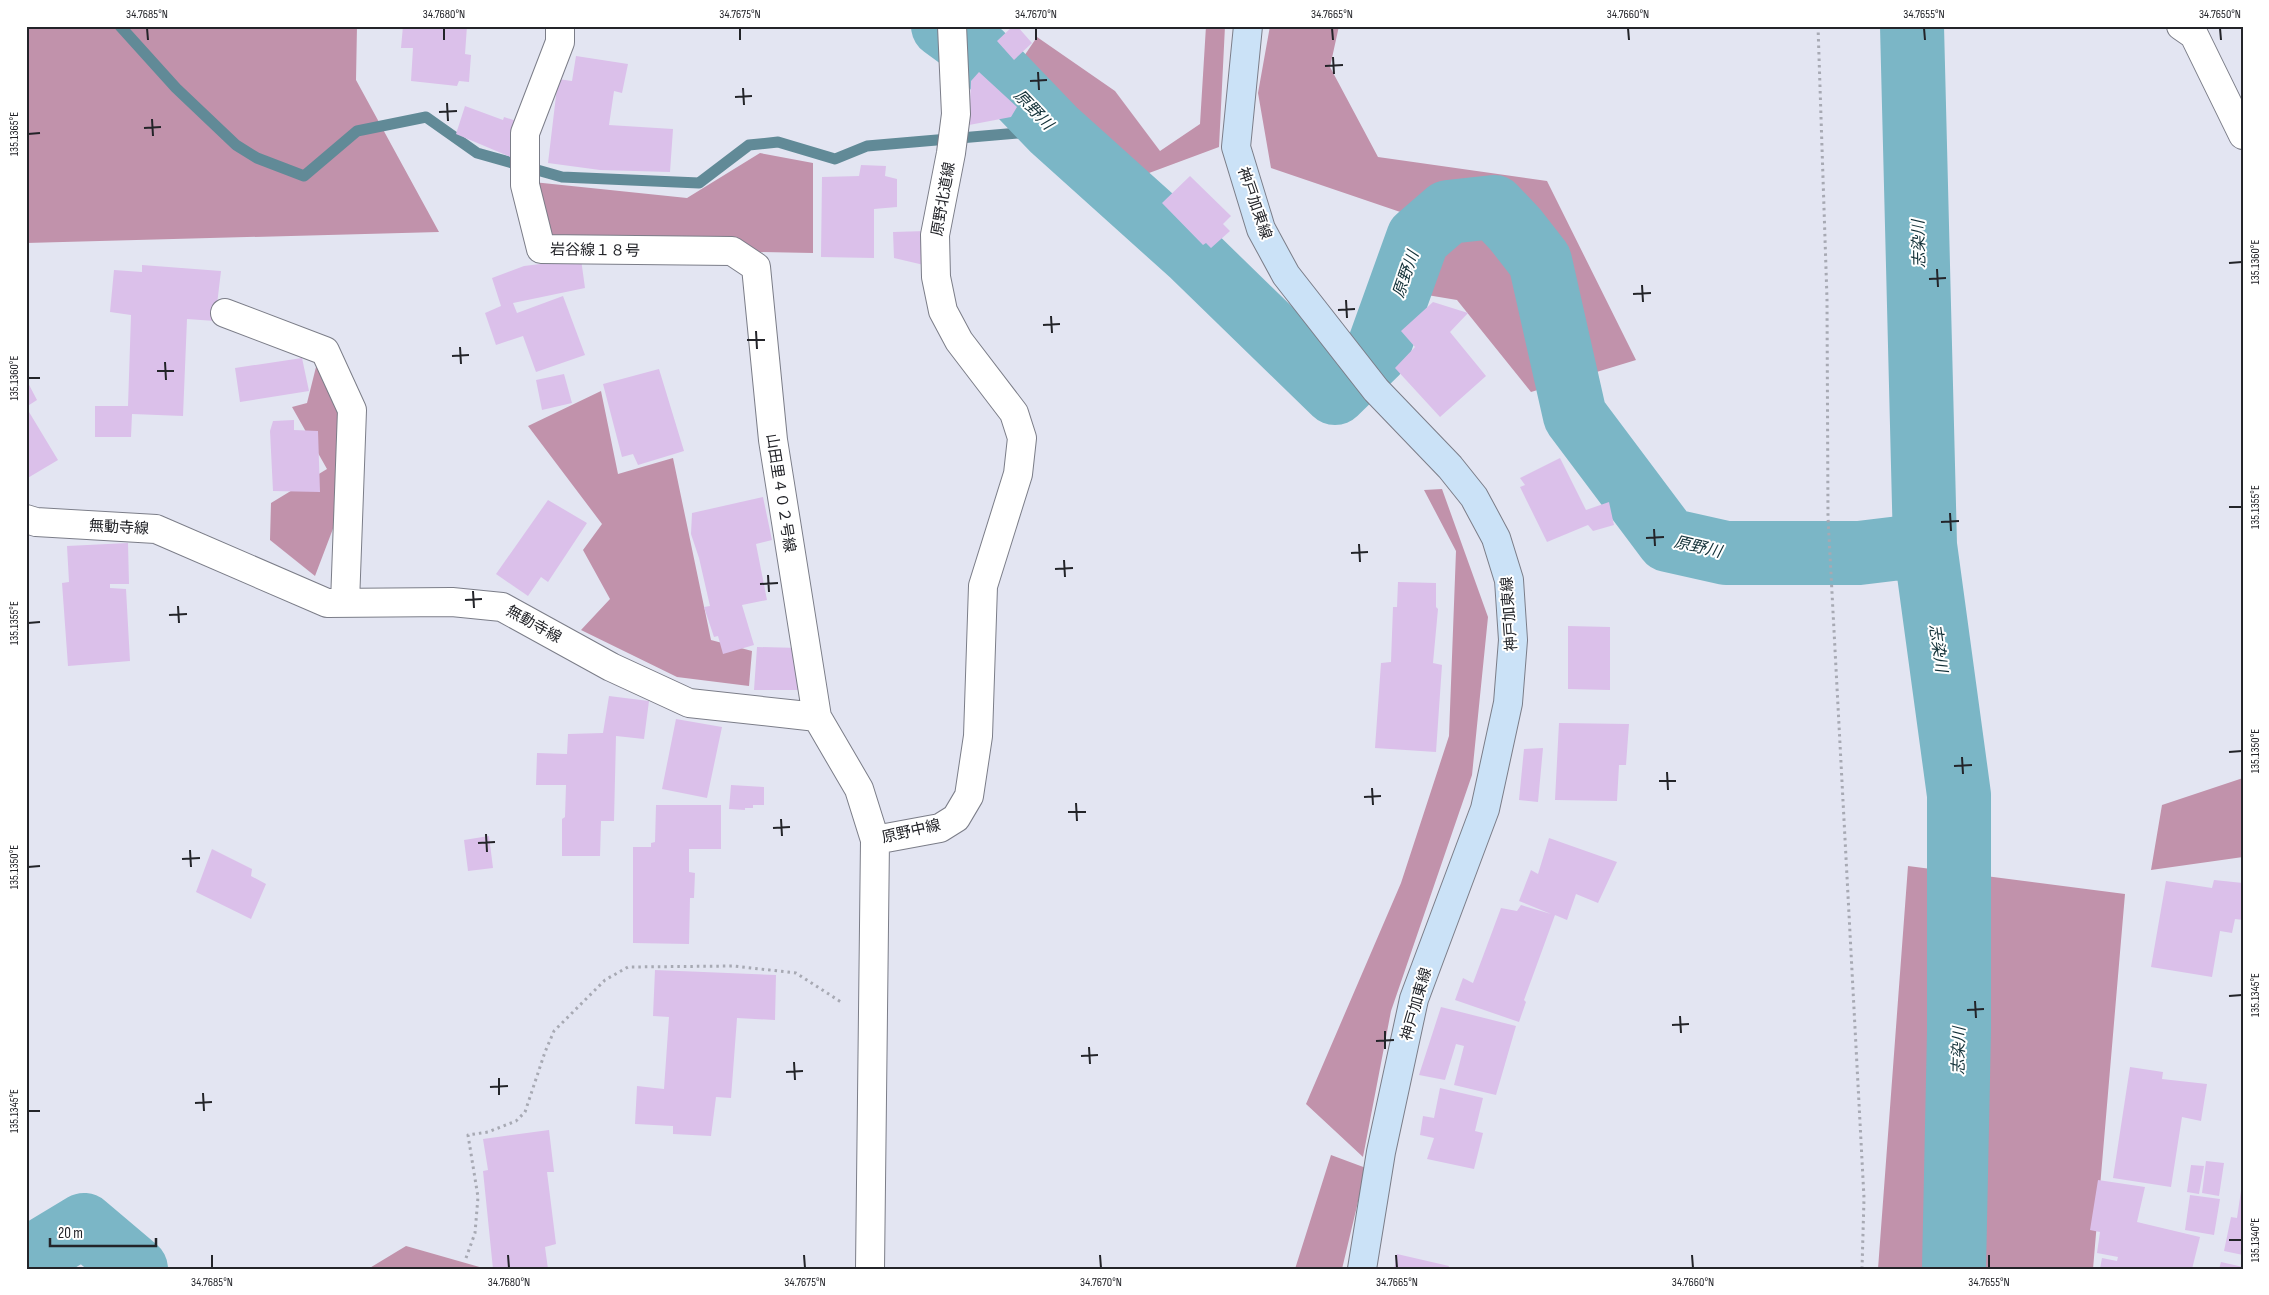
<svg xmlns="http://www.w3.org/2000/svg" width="2269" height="1295" font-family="'Sofia Sans Condensed','Noto Sans JP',sans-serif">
  <rect width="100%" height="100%" fill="#e3e5f2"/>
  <path fill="#c192ab" d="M26,26H357L356,80L439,232L26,243Z
    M1206,26H1225L1219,147L1141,176L1076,125L1018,65L1037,37L1115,91L1160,151L1200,124Z
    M1270,26H1339L1330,67L1378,157L1547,181L1636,360L1531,392L1457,300L1409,292L1415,217L1271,168L1258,93Z
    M760,153L813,163V253L755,252L549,237L533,182L687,198Z
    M318,359L341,404L342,505L315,576L270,540L271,503L327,469L292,407L307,403Z
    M601,391L618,474L673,458L711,640L752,651L749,686L677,677L581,630L610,599L583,550L602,524L528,426Z
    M1442,489L1488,617L1472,775L1391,1011L1363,1157L1306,1104L1401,883L1449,736L1456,551L1424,490Z
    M2243,778V857L2151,870L2162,805Z
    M1908,866L2125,894L2093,1269H1878Z
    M1331,1155L1366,1168L1342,1269H1295Z
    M406,1246L483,1268V1269H368Z"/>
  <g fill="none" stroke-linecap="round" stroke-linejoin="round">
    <path stroke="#618a97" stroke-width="11" d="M120,26L176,88L236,145L257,158L304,176L357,131L426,117L477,153L562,177L699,183L749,145L778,142L835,159L867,146L1054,130"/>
    <path stroke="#7bb6c6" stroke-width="64" d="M943,26L980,53L1054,130L1193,255L1335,393L1377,352L1418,238L1448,212L1494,207L1515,229L1540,261L1575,416L1668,540L1726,553H1859L1925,545
      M1912,26L1925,545L1959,795V1031L1954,1269
      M26,1260L84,1225L136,1269"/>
  </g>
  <path fill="#dbc0ea" d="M403,26H467L465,54L471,55L469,82L459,81L457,86L411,81L413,48H401Z
    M1013,26H1017L1032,43L1014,60L997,41Z
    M576,56L628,64L622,93L614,91L609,125L673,129L670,172L600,170L548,163L558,79L572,81Z
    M979,72L1017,107L1011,117L969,125L971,81Z
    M465,106L503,120L504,117L526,124L513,158L456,134Z
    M861,165L886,166L885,176L897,179V207L874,209V258L821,257L822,177L859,176Z
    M1190,176L1231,216L1223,224L1230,231L1211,248L1206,243L1203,245L1162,203Z
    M926,231L928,266L894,258L893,232Z
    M581,259L585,288L513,303L517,313L563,296L585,355L536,372L523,336L496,345L485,313L501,306L492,278L524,266Z
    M142,265L221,271L215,321L187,319L183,416L132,414L131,437H95V406H128L131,315L110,312L114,270L142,272Z
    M1433,302L1468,313L1450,332L1486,376L1440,417L1395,368L1415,347L1401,331Z
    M302,358L309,391L240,402L235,368Z
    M659,369L684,451L638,465L633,454L622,457L603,384Z
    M564,374L572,403L542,410L536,380Z
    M26,379L37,400L26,407L58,460L26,479Z
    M294,420V430L318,431L320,492L273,491L270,431L273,421Z
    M1560,458L1586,510L1609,502L1614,525L1593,531L1588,525L1547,542L1520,487L1525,485L1520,478Z
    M763,497L772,540L756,544L767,600L742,605L754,645L723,654L718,636L714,637L704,607L710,606L699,558L691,534L692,513Z
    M548,500L587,523L548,582L541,577L528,596L496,574Z
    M128,543L129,584H110V588L126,589L130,661L68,666L62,583L69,582L67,546Z
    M1398,582L1436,583V607L1438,609L1433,663L1442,665L1436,752L1375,748L1381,663L1391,662L1393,607H1397Z
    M1568,626L1610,627V690L1568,689Z
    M757,647L800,648L798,690H754Z
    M609,696L649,701L644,739L616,736L614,821H601L600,856H562V819L565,817L566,785H536L537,753L567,754L568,734L603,733Z
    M676,719L722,727L707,798L662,789Z
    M1559,723L1629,724L1626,765H1619L1617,801L1555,800Z
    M1543,748L1538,802L1519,800L1524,749Z
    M731,785L764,787V805H753V808H745V810L729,809Z
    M656,805H721V849H689V872L695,873L694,898H690L689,944L633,943V847H651V843L655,842Z
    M489,836L493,868L468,871L464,840Z
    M1549,838L1617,862L1598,903L1576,894L1567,920L1555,915L1524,1000L1526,1002L1519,1022L1455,1000L1463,978L1473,983L1501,908L1517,911L1521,905L1551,914L1519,901L1531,870L1538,874Z
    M212,849L252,869L251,876L266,884L251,919L196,892Z
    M2214,880L2243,883V920L2235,919L2232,933L2220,931L2212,977L2151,967L2166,881L2212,888Z
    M655,970L776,975L775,1020L737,1018L731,1098L716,1097L711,1136L673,1134V1126L635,1124L637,1086L664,1089L669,1017L653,1016Z
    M1441,1007L1516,1026L1496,1095L1454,1085L1464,1046L1456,1044L1445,1080L1419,1075Z
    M2130,1067L2163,1072L2162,1079L2207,1084L2201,1121L2182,1117L2171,1187L2113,1178Z
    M1440,1088L1483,1098L1475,1131L1483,1133L1474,1169L1427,1159L1434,1138L1420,1135L1423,1116L1434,1118Z
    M549,1130L554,1172H547L556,1244L545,1247L548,1269H493L483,1171L488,1170L483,1139Z
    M2206,1161L2224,1163L2219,1196L2202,1193Z
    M2191,1165L2204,1166L2199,1194L2187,1192Z
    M2098,1180L2145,1187L2137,1222L2200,1237L2192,1269H2100L2102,1258L2117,1261L2118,1257L2097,1253L2100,1232L2090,1230Z
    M2242,1184H2243V1255L2224,1251L2231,1217L2237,1218Z
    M2190,1195L2220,1199L2214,1235L2185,1230Z
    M1397,1254L1449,1266L1448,1269H1394Z
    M2221,1262L2243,1267V1269H2219Z"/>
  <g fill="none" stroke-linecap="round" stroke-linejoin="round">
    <defs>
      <path id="street" d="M560,26V42L525,133V185L541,249L732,251L756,267L773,440L817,717L859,789L875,840
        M2181,26L2194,35L2243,135
        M225,313L325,351L352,410L345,603
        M26,519L36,522L156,529L327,603L452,602L502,607L611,667L689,703L817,717
        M870,1269L875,840L940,828L956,818L969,796L978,736L983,586L1018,474L1022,438L1014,413L959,341L943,311L936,277L935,235L951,153L956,114L952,26"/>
      <path id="secondary" d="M1248,26L1236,147L1261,229L1286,275L1376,390L1450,467L1474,497L1496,538L1509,580L1513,640L1508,703L1485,809L1414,999L1381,1152L1362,1269"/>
    </defs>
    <use href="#street" stroke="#7b7d88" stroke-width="30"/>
    <use href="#secondary" stroke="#7b7d88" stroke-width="30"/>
    <path stroke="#a7a9b3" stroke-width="3" stroke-dasharray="2.5 4" stroke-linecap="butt" d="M1818,26L1827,299L1828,517L1864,1198L1862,1269
      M466,1258L475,1233L478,1197L468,1135L488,1132L516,1121L525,1112L545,1052L554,1031L605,980L628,967L734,966L796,973L841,1002"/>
    <use href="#street" stroke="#fff" stroke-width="28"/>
    <use href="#secondary" stroke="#cbe2f7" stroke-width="28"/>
  </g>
  <path fill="none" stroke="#232429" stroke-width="2" d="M147,28L148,40M444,28V40M740,28V40M1036,28V40M1332,28L1333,40M1628,28L1629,40M1924,28L1925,40M2220,28L2221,40M1333,57L1334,74M1325,66L1343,65M1038,72L1039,90M1030,81L1047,80M743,88L744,105M735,97L752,96M447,103L448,121M439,112L457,111M152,119L153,136M144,128L161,127M28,134L40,133M2229,263L2242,262M1937,269L1938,287M1929,279L1946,278M1642,285L1643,302M1633,294L1651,293M1346,300L1347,318M1338,310L1355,309M1051,316L1052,333M1043,325L1060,324M756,331L757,349M747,340H765M460,347L461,364M452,356L469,355M165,362L166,380M157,371H174M28,378H40M2229,507H2242M1950,513L1951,531M1941,522L1959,521M1654,529L1655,546M1646,538L1664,537M1359,544L1360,562M1351,553L1368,552M1064,560L1065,577M1055,569L1073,568M768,575L769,592M760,584L778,583M473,591L474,608M465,600L482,599M178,606L179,623M169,615L187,614M28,623L40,622M2229,752L2242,751M1962,757L1963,774M1954,766L1972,765M1667,772L1668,790M1659,781H1676M1372,788L1373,805M1364,797L1381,796M1076,803L1077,821M1068,812H1086M781,819L782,836M773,828L790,827M486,834L487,852M478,843L495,842M190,850L191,867M182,859L200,858M28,867L40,866M2229,996L2242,995M1975,1001L1976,1018M1967,1010L1984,1009M1680,1016L1681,1033M1672,1025L1689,1024M1385,1031V1049M1376,1041L1394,1040M1089,1047L1090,1064M1081,1056L1098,1055M794,1062L795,1080M786,1072L803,1071M499,1078V1095M490,1087L508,1086M203,1093L204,1111M195,1103L212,1102M28,1111H40M2229,1240H2242M212,1255V1268M508,1255L509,1268M804,1255L805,1268M1100,1255L1101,1268M1396,1255L1397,1268M1692,1255L1693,1268M1989,1255V1268"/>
  <g text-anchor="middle" stroke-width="4" stroke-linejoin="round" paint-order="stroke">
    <g font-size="15" fill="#232429" stroke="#fff">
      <text transform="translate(943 199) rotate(-80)" y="5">原野北道線</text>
      <text transform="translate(1255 203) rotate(71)" y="5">神戸加東線</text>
      <text transform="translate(595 250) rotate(1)" y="5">岩谷線１８号</text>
      <text transform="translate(781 493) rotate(81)" y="5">山田里４０２号線</text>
      <text transform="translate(119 527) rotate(3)" y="5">無動寺線</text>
      <text transform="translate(1509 614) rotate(-94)" y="5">神戸加東線</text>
      <text transform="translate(534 624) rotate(29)" y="5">無動寺線</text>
      <text transform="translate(911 831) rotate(-13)" y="5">原野中線</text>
      <text transform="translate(1416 1004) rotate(-74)" y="5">神戸加東線</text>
    </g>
    <g font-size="16" font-style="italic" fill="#123037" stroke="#fff">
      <text transform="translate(1034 109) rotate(46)" y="6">原野川</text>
      <text transform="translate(1918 244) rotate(-91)" y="6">志染川</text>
      <text transform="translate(1405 274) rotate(-71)" y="6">原野川</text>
      <text transform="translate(1698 546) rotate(13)" y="6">原野川</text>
      <text transform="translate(1939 648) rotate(82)" y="6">志染川</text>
      <text transform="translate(1958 1051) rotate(-89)" y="6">志染川</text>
    </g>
  </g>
  <rect width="2269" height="1295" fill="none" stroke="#ffffff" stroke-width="55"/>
  <path d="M50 1238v8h106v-8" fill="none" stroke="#232429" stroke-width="2.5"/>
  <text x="58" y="1238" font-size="15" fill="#232429" stroke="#ffffff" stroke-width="4" paint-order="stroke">20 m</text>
  <rect x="28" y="28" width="2214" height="1240" fill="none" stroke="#232429" stroke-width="2"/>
  <g font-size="12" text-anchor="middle" fill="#232429">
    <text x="147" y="18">34.7685°N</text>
    <text x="444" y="18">34.7680°N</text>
    <text x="740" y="18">34.7675°N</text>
    <text x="1036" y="18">34.7670°N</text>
    <text x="1332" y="18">34.7665°N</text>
    <text x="1628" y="18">34.7660°N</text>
    <text x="1924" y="18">34.7655°N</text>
    <text x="2220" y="18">34.7650°N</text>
    <text transform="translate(14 134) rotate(-90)" y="4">135.1365°E</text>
    <text transform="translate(2255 262) rotate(-90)" y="4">135.1360°E</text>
    <text transform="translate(14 378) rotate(-90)" y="4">135.1360°E</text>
    <text transform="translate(2255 507) rotate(-90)" y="4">135.1355°E</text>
    <text transform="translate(14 623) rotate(-90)" y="4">135.1355°E</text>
    <text transform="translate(2255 751) rotate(-90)" y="4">135.1350°E</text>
    <text transform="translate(14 867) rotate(-90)" y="4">135.1350°E</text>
    <text transform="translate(2255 995) rotate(-90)" y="4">135.1345°E</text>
    <text transform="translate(14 1111) rotate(-90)" y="4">135.1345°E</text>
    <text transform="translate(2255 1240) rotate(-90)" y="4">135.1340°E</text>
    <text x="212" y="1286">34.7685°N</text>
    <text x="509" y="1286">34.7680°N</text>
    <text x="805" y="1286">34.7675°N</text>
    <text x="1101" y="1286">34.7670°N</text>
    <text x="1397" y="1286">34.7665°N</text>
    <text x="1693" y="1286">34.7660°N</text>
    <text x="1989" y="1286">34.7655°N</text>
  </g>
</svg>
